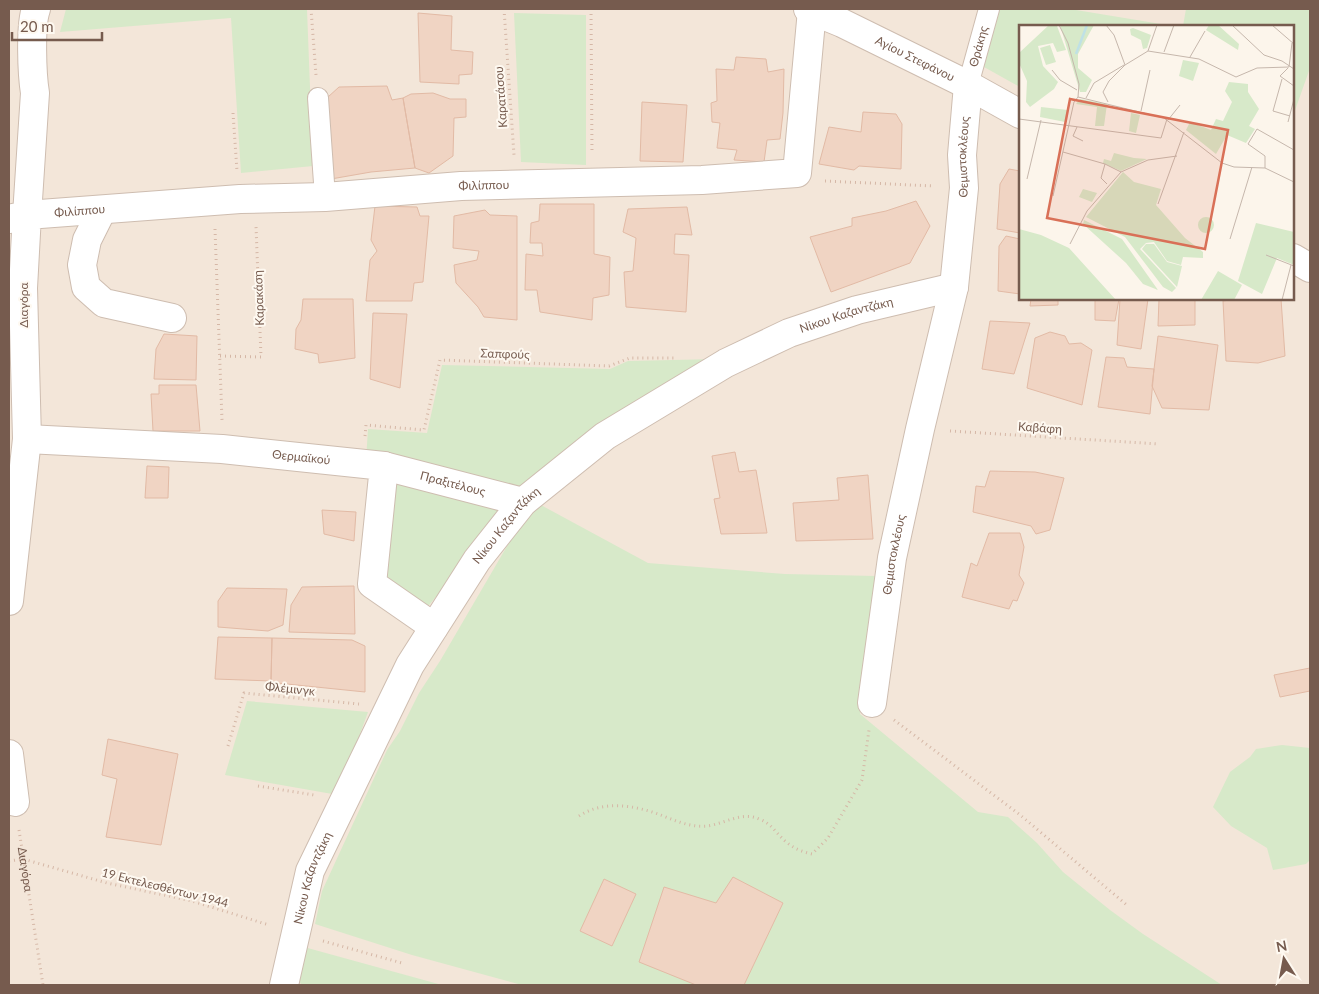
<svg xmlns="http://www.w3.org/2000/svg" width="1319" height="994" font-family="Lato,sans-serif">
  <rect width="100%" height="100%" fill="#fcf5eb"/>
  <path fill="#f3e6d9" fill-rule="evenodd" d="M9,9H1310V985H9ZM1020,26H1293V299H1020Z"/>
  <path fill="#d7e9c9" d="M66,9H307L313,166L241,173L231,18L60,32Z
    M1000,9H1070L1173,26H1020V87L984,67Z
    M1186,9H1310V68L1293,116V26H1183Z
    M514,13L586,15V165L521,162Z
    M717,359L520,497L366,460L368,429L427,433L442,365L610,369L628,361Z
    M390,472L513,504L425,610L380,574Z
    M539,504L648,563L785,574L876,576L860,714L978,812L1008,817L1037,843L1063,872L1110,910L1143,934L1222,985H522L412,955L315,924L322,891L387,750L400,731L419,693L440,661L510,541Z
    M247,701L368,712L338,795L225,775Z
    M1282,745L1310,748V860L1306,864L1273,870L1267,848L1231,826L1213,807L1230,772L1250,757L1256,749Z
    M304,947L442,985H303L297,981Z"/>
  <path fill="#f0d4c3" stroke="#e2baa5" d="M418,13L452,16L451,50L473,52L472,74L459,75V84L420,82Z
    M736,57L766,59L768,72L784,69L783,113L780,139L767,140L764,162L734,160L737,150L717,148L720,123L712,122L711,103L717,101L716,69L734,70Z
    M387,86L392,100L403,98L415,168L371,172L331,179L328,97L339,87Z
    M433,93L450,99H466V117L454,118L453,156L429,173L415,168L403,98L411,94Z
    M642,102L687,105L683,162L640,161Z
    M863,112L896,114L902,124L901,169L859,166L854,170L819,164L829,127L861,132Z
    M1009,169L1020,171V233L997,229L1000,184Z
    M916,201L930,226L910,263L831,292L810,237L852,226V218L886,211Z
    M540,204H594V254L610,257L609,295L593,298L592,320L540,312L537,290H525L526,254L543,256L542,243H530L531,223L539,221Z
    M375,206L417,207L420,216H429L423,282L414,283L412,301H366L370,260L377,251L371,240Z
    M687,207L692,235L675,234L674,254L689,255L686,312L626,307L624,272L633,271L636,238L623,232L628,209Z
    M485,210L490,215L517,216V320L484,317L478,307L456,283L454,265L477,260L479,251L453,248L454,216Z
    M1006,236L1020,239V294L998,291L999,246Z
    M303,299H353L355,358L319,363L318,354L295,349L296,329L301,320Z
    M1031,299H1058V305L1030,306Z
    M1095,299H1119L1115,321L1095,320Z
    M1120,299H1148L1141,349L1117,345Z
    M1159,299H1195V325L1158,326Z
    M1236,299H1281L1285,356L1258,363L1226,361L1223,301Z
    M373,313L407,314L400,388L370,379Z
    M990,321L1030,323L1014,374L982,369Z
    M1050,332L1065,336L1069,344L1081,343L1092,350L1082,405L1027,388L1035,338Z
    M164,334L197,336L196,380L154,379L156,349Z
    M1158,336L1218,345L1209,410L1162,408L1152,386Z
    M1106,357L1124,358L1127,367L1154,369L1150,414L1098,407Z
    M159,385H196L200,431H153L151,394H159Z
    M735,452L739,472L756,470L767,533L721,534L714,499L720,498L712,456Z
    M147,466L169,467L168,498H145Z
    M990,471L1035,472L1064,478L1050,530L1036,534L1031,526L973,512L976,486L985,487Z
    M868,475L873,539L796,541L793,503L839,500L837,478Z
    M322,510L356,512L354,541L324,534Z
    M989,533H1020L1024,547L1019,575L1024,583L1017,601L1013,600L1009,609L962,597L971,563L977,566Z
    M354,586L355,634L289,632L291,605L302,587Z
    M227,588L287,589L283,625L268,631L218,627V601Z
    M218,637L272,638L271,681L215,679Z
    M272,638L352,640L365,646V692L277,683L271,681Z
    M1310,668V691L1280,697L1274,675Z
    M108,739L178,754L161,845L106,837L117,779L102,775Z
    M733,877L783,903L744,985H696L639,962L664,887L716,903Z
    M604,879L636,894L612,946L580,931Z"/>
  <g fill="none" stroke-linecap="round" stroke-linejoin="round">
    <defs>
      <g id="pedestrian">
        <path id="s2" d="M968,85L989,9"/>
        <path d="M318,98L325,197"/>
      </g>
      <g id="minor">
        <path d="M102,210L87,240L82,265L86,287L104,303L172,318"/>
        <path id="s3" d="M27,439L222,449L384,466L372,584L434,627"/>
        <path id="s4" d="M384,466L523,502"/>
        <path id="s5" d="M9,601L27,439L23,288L27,215L240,199L325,197L461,186L702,180L797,173L812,10"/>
        <path id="s6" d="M872,703L892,558L920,429L954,287L964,188L962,155L968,85"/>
        <path d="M9,754L15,802"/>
        <path id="s7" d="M284,985L310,871L410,665L477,560L523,502L605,436L726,363L789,333L857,310L954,287"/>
      </g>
      <g id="tertiary">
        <path id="s8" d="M808,9L842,23L968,85L1020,114"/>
        <path d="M9,219L27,215L35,93C32,75 30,25 36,9"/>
        <path d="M1293,258L1310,268"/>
      </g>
    </defs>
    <use href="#pedestrian" stroke="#cebdb0" stroke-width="22"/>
    <use href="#minor" stroke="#cebdb0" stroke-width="30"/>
    <use href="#tertiary" stroke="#cebdb0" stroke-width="30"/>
    <g stroke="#d5b7a6" stroke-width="3" stroke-dasharray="1 4" stroke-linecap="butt">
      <path d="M311,9L316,75"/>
      <path d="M504,9L514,155"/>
      <path d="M591,9L592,153"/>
      <path d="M233,113L237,171"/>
      <path d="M825,181L934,186"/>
      <path d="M215,229L222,420"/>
      <path d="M220,356L261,357L256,226"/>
      <path d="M950,431L1159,444"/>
      <path d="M365,436L366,425L424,430L440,360L609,366L630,358H677"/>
      <path d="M894,720L1019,814L1128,906"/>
      <path d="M228,746L244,693L359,704"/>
      <path d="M258,786L314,795"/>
      <path d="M579,816C599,803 623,804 645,810C666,815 684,828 707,826C724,824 742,811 759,819C771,823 776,833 785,841C793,848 802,852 812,854L828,838L862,780L869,730"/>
      <path id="s1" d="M19,830L43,985"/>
      <path d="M9,861L23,859L107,883L192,901L269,925"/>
      <path d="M323,941L402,963"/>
    </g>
    <use href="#pedestrian" stroke="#fff" stroke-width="20"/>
    <use href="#minor" stroke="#fff" stroke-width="28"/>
    <use href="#tertiary" stroke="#fff" stroke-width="28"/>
  </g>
  <g text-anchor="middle" stroke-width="4" stroke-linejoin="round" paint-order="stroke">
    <g font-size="12" fill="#765b4e" stroke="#fef9f1">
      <text dy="4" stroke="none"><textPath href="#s2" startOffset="40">Θράκης</textPath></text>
      <text dy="4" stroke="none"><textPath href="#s8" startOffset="118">Αγίου Στεφάνου</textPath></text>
      <text transform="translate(501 97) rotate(-94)" y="4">Καρατάσου</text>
      <text dy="4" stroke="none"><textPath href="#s6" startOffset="555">Θεμιστοκλέους</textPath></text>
      <text dy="4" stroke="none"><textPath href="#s5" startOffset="845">Φιλίππου</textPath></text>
      <text dy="4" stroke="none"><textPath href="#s5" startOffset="440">Φιλίππου</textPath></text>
      <text transform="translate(259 298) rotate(-92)" y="4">Καρακάση</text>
      <text transform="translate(24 305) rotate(-90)" y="4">Διαγόρα</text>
      <text dy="4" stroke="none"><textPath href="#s7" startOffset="921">Νίκου Καζαντζάκη</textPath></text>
      <text transform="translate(505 354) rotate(2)" y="4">Σαπφούς</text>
      <text transform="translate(1040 428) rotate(4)" y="4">Καβάφη</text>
      <text dy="4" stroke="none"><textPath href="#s3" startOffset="275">Θερμαϊκού</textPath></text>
      <text dy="4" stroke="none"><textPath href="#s4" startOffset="71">Πραξιτέλους</textPath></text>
      <text dy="4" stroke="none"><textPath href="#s7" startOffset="516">Νίκου Καζαντζάκη</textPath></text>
      <text dy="4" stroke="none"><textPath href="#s6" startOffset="150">Θεμιστοκλέους</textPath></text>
      <text transform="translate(290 689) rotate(6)" y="4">Φλέμινγκ</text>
      <text dy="4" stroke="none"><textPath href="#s1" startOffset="40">Διαγόρα</textPath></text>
      <text dy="4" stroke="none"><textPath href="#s7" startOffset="111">Νίκου Καζαντζάκη</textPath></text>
      <text transform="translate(165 888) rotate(14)" y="4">19 Εκτελεσθέντων 1944</text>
    </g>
  </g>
  <g transform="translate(1019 25)">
    <rect width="275" height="275" fill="#fcf5eb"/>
    <path d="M30,0L38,1L47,25L38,27L34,18L19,21L24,41L39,57L35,64L11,82L7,77L8,56L0,38V28ZM41,0H75L59,29V43L73,55L67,67H61ZM190,0H199L220,19L219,25L187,5ZM114,3L132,10L128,23L124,24L122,15L112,10L111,4ZM31,20L37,37L27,40L21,23ZM164,35L180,38L174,56L160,51ZM210,57L229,59V67L240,84L230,101L236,104L227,118L208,110L197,129L167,105L171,97L192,105L197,94L204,96L213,77L206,66ZM61,74L88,79L85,101H76L78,82L57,79ZM22,82L49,85L46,97L21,92ZM112,88L121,90L117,108L110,106ZM95,128L115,133L128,134L102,146L84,138L85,134L92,136ZM104,147L115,157L142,164L137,180L166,213L184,227V233L164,232L162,240L148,236L135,217L127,218L121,224L157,263L153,267L144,262L106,212L67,192ZM64,164L78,168L73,177L60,172ZM179 200a8 8 0 1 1 16 0a8 8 0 1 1-16 0ZM65,195L103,214L139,265L124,259L107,238L64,199ZM237,198L275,207V240L258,233L243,269L219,256ZM0,204L22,210L50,223L97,275H0ZM127,219H135L148,237L163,241L158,262L123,224ZM199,246L223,260L215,275H182Z" fill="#d7e9c9"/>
    <path fill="none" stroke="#bfe1e5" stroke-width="2.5" d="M57,29L68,0"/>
    <path fill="none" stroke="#c6b7ac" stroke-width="1" d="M40,0L49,18L60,59L59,72M87,0L95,10L106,40M213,0L245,30L263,36L275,44M253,0L275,19M129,26L138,0M145,27L155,0M171,32L186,6M269,43L261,51L275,61M33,45L41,55L58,65M263,54L254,86L271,91M67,73L75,58L105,40M89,77L84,67L90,56L106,40L129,26L180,34L217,52L238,43L270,42L273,18M122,86L131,45M0,94L142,113L148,94M149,95L161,80M269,97L275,74M58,102L54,111L64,116M44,127L86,139L82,153L88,159M86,139L102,147M246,143V131L229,119L238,104L275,125M8,154L22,95M34,171L55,77L59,72L145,93L203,138L215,142L246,143L275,157M139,179L165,107M211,214L233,142M51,219L68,186L102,147L129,135L158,131M247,230L275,241M263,275L272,240"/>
    <path fill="#d97057" fill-opacity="0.15" stroke="#d97057" stroke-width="2.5" d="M51,74L209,105L186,224L28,193Z"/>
    <rect width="275" height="275" fill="none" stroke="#765b4e" stroke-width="2.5"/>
  </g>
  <rect width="1319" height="994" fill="none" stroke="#765b4e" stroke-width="20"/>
  <g transform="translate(1284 959) rotate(349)" stroke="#fef9f1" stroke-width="4" paint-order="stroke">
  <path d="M0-4L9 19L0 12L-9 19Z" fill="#765b4e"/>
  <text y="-8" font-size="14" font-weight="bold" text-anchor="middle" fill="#765b4e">N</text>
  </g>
  <path d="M12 32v8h90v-8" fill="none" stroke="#765b4e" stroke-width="2.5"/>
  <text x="20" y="32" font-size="15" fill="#765b4e" stroke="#fef9f1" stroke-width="4" paint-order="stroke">20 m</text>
</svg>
